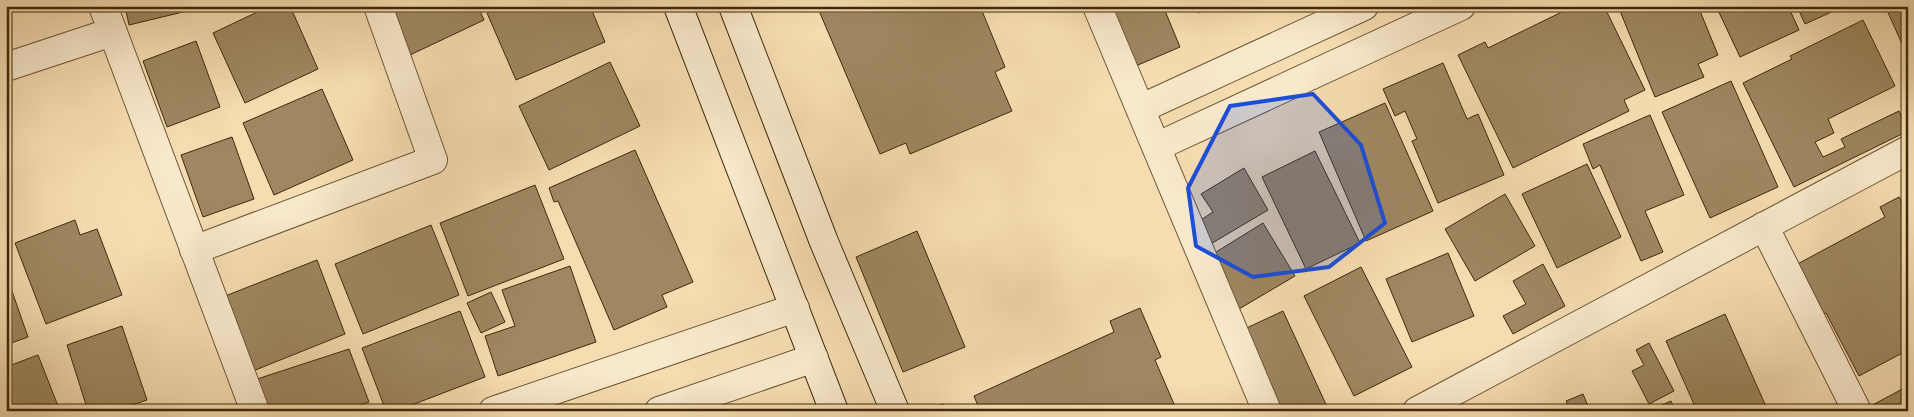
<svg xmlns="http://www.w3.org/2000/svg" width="1914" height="417" font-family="'Old Standard TT',serif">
  <rect width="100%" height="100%" fill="#f6ddb1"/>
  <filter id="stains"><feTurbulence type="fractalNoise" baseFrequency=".004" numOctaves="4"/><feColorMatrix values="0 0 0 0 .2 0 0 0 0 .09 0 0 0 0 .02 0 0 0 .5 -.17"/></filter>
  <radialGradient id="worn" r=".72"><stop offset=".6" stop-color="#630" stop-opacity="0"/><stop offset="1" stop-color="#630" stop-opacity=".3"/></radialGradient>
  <path fill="#9e8761" stroke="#3e290b" d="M125,6H182L183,12L129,25Z
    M270,6H290L318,69L245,103L213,33Z
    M387,6H478L484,20L410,55Z
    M502,6H590L605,42L516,80L487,13Z
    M817,6H980L1005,67L995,72L1012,111L910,154L906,143L880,154Z
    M1105,6H1163L1180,47L1131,68Z
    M1194,6H1210L1198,13Z
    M1574,6H1604L1645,90L1624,100L1629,111L1513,168L1458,55L1485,42L1488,48Z
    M1618,6H1698L1718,55L1698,64L1704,77L1655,97Z
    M1716,6H1788L1799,30L1740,57Z
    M1797,6H1845L1805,24Z
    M1885,6H1908V57Z
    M1863,20L1895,86L1828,119L1834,133L1815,142L1823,157L1845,147L1841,139L1899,111L1908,131L1794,187L1743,83L1792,59L1790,56Z
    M196,41L220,107L167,127L143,61Z
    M610,62L640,126L549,170L519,106Z
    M1443,63L1467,119L1478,114L1504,175L1438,203L1412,141L1417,139L1405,111L1395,116L1383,89Z
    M1731,81L1778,187L1710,218L1662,112Z
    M322,89L353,160L274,195L243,123Z
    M1385,103L1433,211L1366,241L1319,132Z
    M1650,115L1684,195L1645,211L1663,252L1641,261L1600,165L1593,169L1583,144Z
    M232,137L254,199L203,217L181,155Z
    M635,150L693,282L662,295L667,307L614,330L558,201L554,202L549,188Z
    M1315,151L1360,243L1306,269L1262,177Z
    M1587,164L1621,237L1557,268L1522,194Z
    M1244,168L1268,210L1209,245L1196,223L1213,212L1201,194Z
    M535,185L564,259L468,296L440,223Z
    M1505,194L1535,246L1475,281L1445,229Z
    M1899,197L1908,213V350L1859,376L1826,313L1813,319L1790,268L1885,217L1880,207Z
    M75,220L80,235L97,229L122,295L46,324L15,243Z
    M1263,223L1295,276L1239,309L1208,257Z
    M431,225L459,295L363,334L335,264Z
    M917,231L965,347L903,372L856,257Z
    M1448,253L1474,316L1412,342L1386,279Z
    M317,260L345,334L248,373L220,298Z
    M1543,264L1565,306L1513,334L1503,316L1526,304L1513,281Z
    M570,266L596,342L498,376L485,336L515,326L502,290Z
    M1361,267L1412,367L1354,396L1304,296Z
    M6,274L28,337L6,345Z
    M491,292L505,322L481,333L467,303Z
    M1140,308L1161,357L1155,360L1177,411H980L974,396L1114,332L1110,321Z
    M460,311L485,377L396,411H386L362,348Z
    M1283,311L1329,411H1274L1238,332Z
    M1725,314L1768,411H1697L1666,341Z
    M122,326L147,400L115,411H88L67,345Z
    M1649,343L1674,391L1649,404L1632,371L1644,365L1636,350Z
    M349,349L369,402L345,411H262L251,381Z
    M38,355L60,411H6V367Z
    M1908,386V411H1866L1865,409Z
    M1583,394L1590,411H1571L1566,401Z
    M1671,401L1675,411H1648Z
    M943,404L946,411H928Z"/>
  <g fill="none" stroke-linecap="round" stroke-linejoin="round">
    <defs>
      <path id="minor" d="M103,6L255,411
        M1097,6L1267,411
        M6,67L112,32
        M1140,109L1364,6
        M1156,147L1461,6
        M1764,226L1857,411
        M194,250L433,160L378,6
        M493,411L795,308
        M659,411L814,358
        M1417,411L1908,150"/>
      <path id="secondary" d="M678,6L834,411
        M733,6L824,242L895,411"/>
    </defs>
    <use href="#minor" stroke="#6c5634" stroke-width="30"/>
    <use href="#secondary" stroke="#3e290b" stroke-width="30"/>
    <use href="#minor" stroke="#f9e9cc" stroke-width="28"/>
    <use href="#secondary" stroke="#f9e9cc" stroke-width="28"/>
  </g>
  <path fill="#1d4ed8" fill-opacity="0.2" stroke="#1d4ed8" stroke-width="4" stroke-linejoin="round" d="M1313,94L1361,145L1385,223L1329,267L1253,277L1196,246L1188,188L1230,106Z"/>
  <rect width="1914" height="417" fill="none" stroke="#f6ddb1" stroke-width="25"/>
  <rect x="8" y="8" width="1899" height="402" fill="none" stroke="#3e290b" stroke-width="2.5"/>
  <rect x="12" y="12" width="1889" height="392" fill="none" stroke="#3e290b"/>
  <rect width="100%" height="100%" filter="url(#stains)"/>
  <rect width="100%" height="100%" fill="url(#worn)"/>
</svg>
